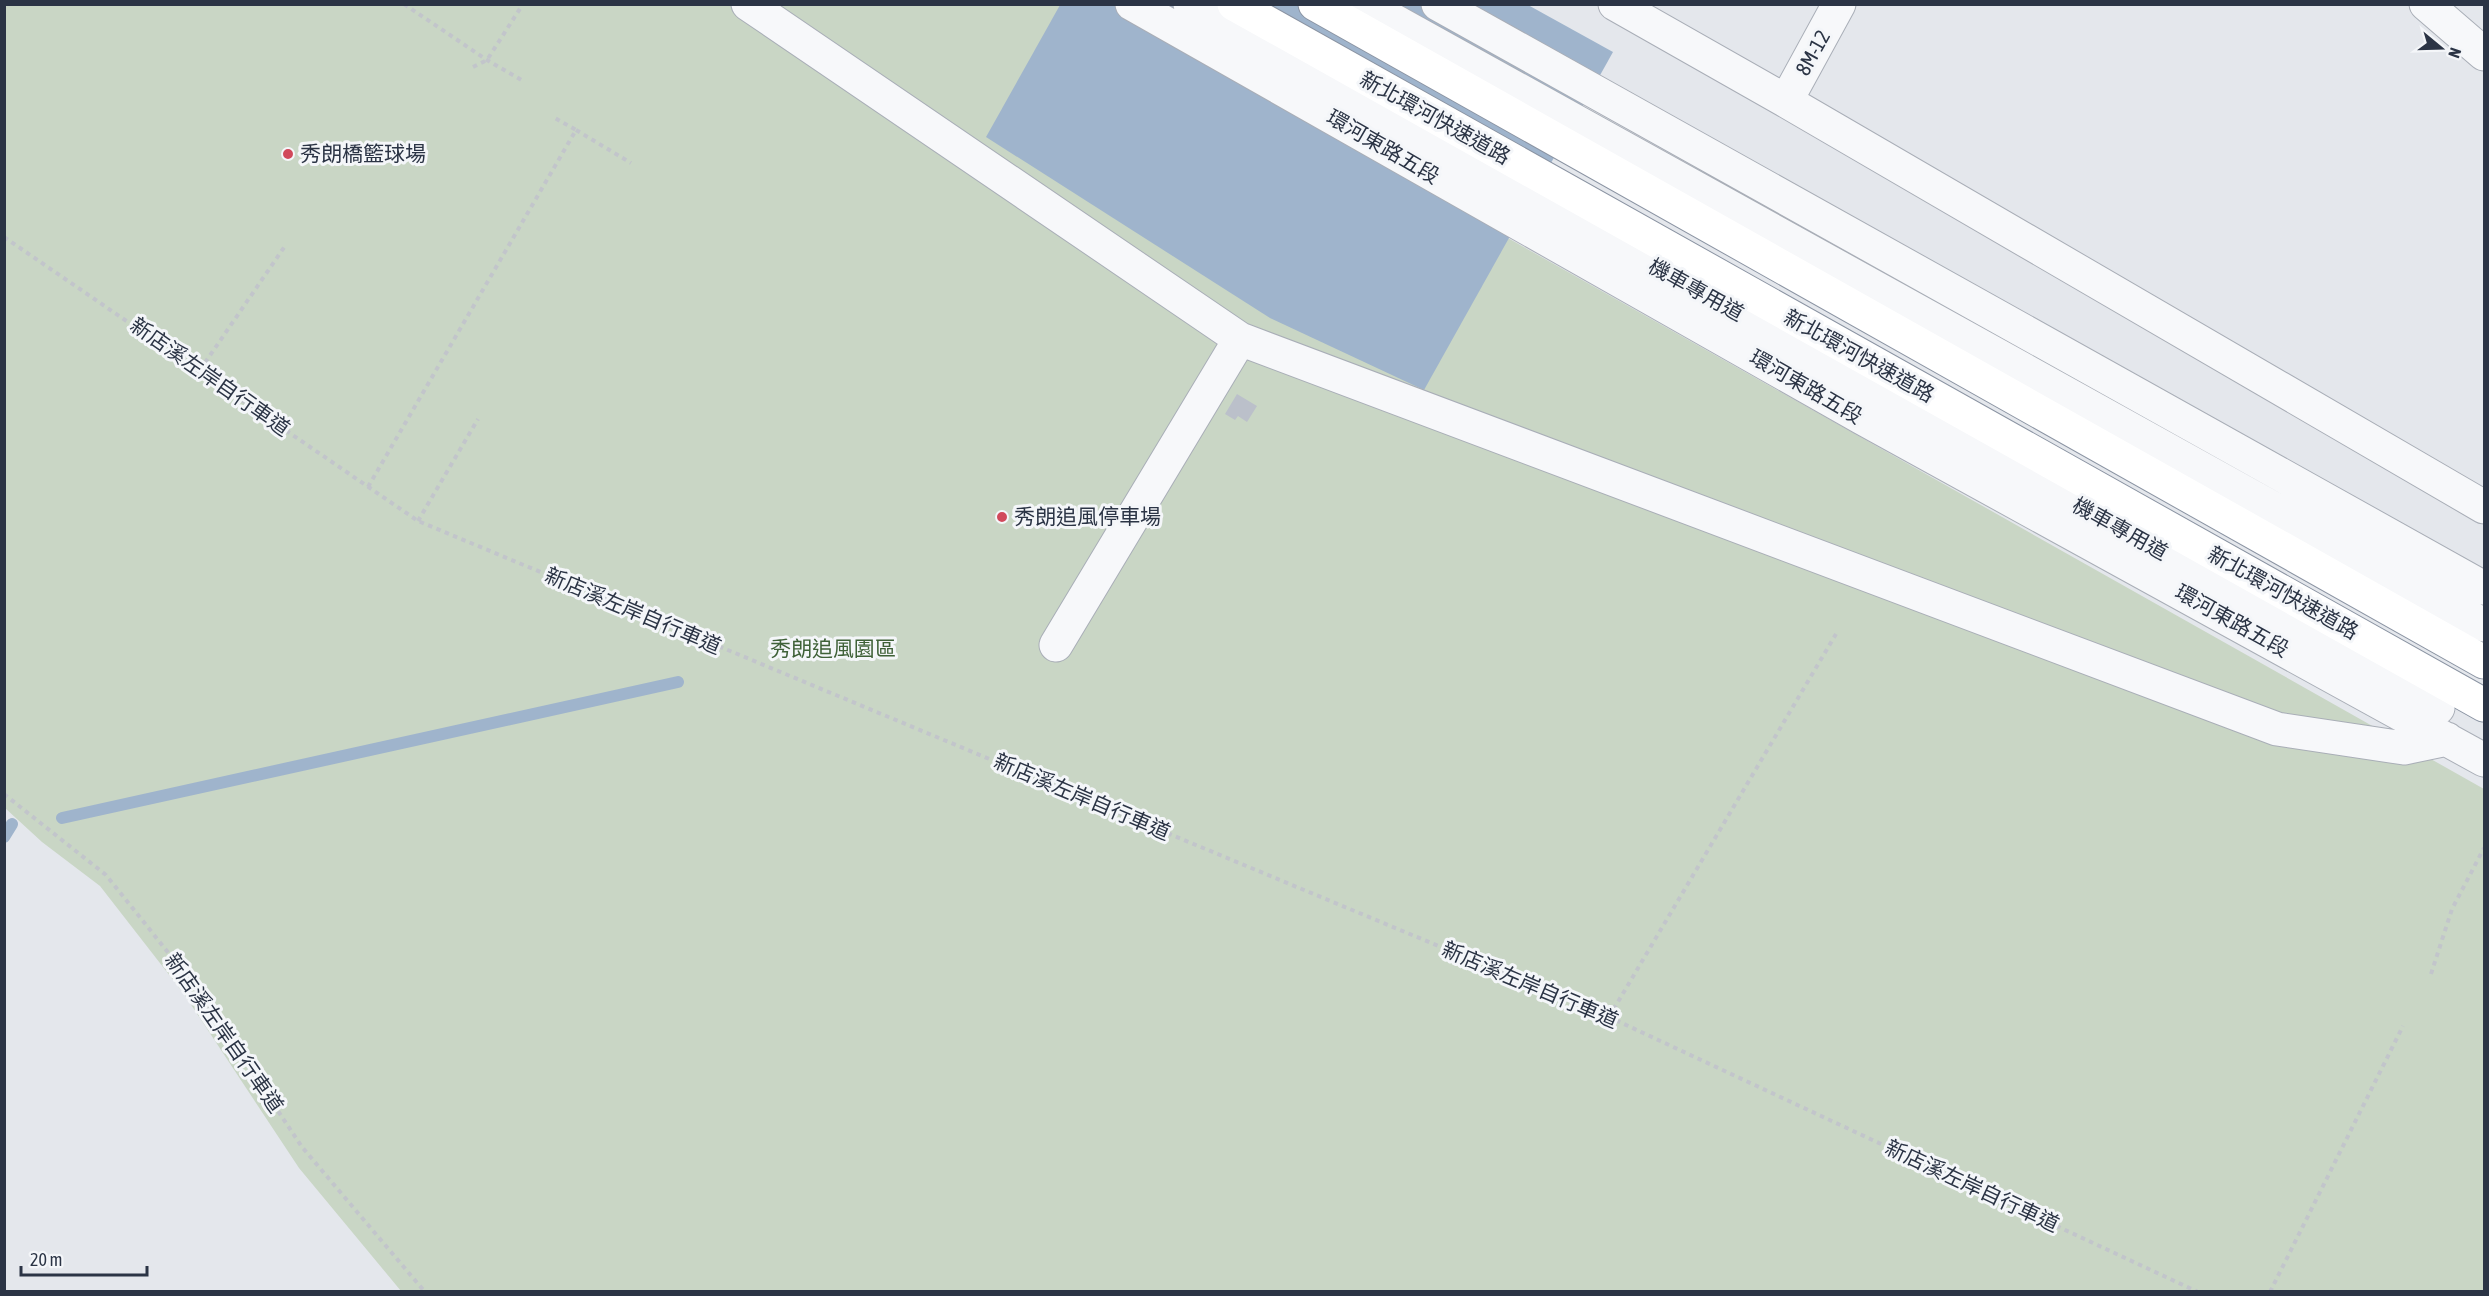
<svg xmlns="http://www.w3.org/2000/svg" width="2489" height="1296" font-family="'Asap Condensed','Noto Sans TC',sans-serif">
  <rect width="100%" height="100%" fill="#e4e7ec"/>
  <path fill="#c9d6c5" d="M4,5H1095L2484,789V1291H401L299,1168L184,994L100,886L42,842L5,808Z"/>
  <path fill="#9fb4cc" d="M1060,5H1528L1613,52L1424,390L1270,318L986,137Z"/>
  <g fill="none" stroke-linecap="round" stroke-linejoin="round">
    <path stroke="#9fb4cc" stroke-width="12" d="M62,818L678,682
      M4,837L12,824"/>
  </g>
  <path fill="#bbc0ca" d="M1237,394L1257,406L1247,422L1238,416L1235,420L1225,414Z"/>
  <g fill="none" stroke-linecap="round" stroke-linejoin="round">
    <defs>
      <path id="minor" d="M748,4L1240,339L2277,729L2404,748L2447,739
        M1132,4L1862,418L2484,760
        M1190,4L2438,708
        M1364,4L2484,625
        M1438,4L2484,588
        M1615,4L1786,101L2484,507
        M2426,4L2484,54
        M1786,101L1839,4
        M1056,645L1240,339"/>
      <path id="highway" d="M1234,4L2484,705
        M1315,4L2484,662"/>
    </defs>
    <use href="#minor" stroke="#a9aeb7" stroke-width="35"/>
    <use href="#highway" stroke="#8b94a3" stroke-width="35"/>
    <path stroke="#c2c5cb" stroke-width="4" stroke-dasharray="4.5 4.5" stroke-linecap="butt" d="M404,4L487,60L525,82
      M473,67L487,60L523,4
      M576,130L631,163
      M4,237L418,521L1609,1017L2198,1292
      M200,370L285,246
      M368,487L576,130L555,118
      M418,521L478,419
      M4,794L106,875L195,986L302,1147L425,1292
      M2431,974L2452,909L2484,848
      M1609,1017L1836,634
      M2270,1292L2403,1026"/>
    <use href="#minor" stroke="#f7f8fa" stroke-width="33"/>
    <use href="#highway" stroke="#fff" stroke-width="33"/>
  </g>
  <g fill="#d1495b" stroke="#f4f6f9" stroke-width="2">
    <circle cx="288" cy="154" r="6"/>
    <circle cx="1002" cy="517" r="6"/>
  </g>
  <g text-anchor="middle" stroke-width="6" stroke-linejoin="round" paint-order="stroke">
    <g font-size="21" fill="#2b3445" stroke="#f4f6f9">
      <text transform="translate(1813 53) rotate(-61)" y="7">8M-12</text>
      <text transform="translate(1435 118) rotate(29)" y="7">新北環河快速道路</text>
      <text transform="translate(1383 147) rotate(30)" y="7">環河東路五段</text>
      <text transform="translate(1696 290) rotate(29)" y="7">機車專用道</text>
      <text transform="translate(1859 356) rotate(29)" y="7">新北環河快速道路</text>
      <text transform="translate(210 377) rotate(35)" y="7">新店溪左岸自行車道</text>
      <text transform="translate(1806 387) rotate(30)" y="7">環河東路五段</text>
      <text transform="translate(2120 529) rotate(29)" y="7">機車專用道</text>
      <text transform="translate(2283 593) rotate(29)" y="7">新北環河快速道路</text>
      <text transform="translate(633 611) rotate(23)" y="7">新店溪左岸自行車道</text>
      <text transform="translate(2232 621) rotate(29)" y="7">環河東路五段</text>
      <text transform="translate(1082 797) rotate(23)" y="7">新店溪左岸自行車道</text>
      <text transform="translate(1530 985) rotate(23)" y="7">新店溪左岸自行車道</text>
      <text transform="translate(224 1033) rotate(55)" y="7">新店溪左岸自行車道</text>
      <text transform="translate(1972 1186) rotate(25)" y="7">新店溪左岸自行車道</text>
    </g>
    <g font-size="21" fill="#2b3445" stroke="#f4f6f9" text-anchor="start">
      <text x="300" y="161">秀朗橋籃球場</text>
      <text x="1014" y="524">秀朗追風停車場</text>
    </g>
    <g font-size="21" fill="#3f6138" stroke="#f4f6f9">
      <text x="833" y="656">秀朗追風園區</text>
    </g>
  </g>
  <rect width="2489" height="1296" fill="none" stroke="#2b3445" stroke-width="12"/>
  <g transform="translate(2441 48) rotate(109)" stroke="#f4f6f9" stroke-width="4.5" paint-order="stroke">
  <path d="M0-4.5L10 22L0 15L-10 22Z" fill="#2b3445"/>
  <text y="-9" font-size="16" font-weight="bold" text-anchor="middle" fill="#2b3445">N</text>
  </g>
  <path d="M21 1266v9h126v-9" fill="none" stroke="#2b3445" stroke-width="3"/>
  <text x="30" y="1266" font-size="18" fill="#2b3445" stroke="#f4f6f9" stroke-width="4.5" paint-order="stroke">20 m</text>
</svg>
